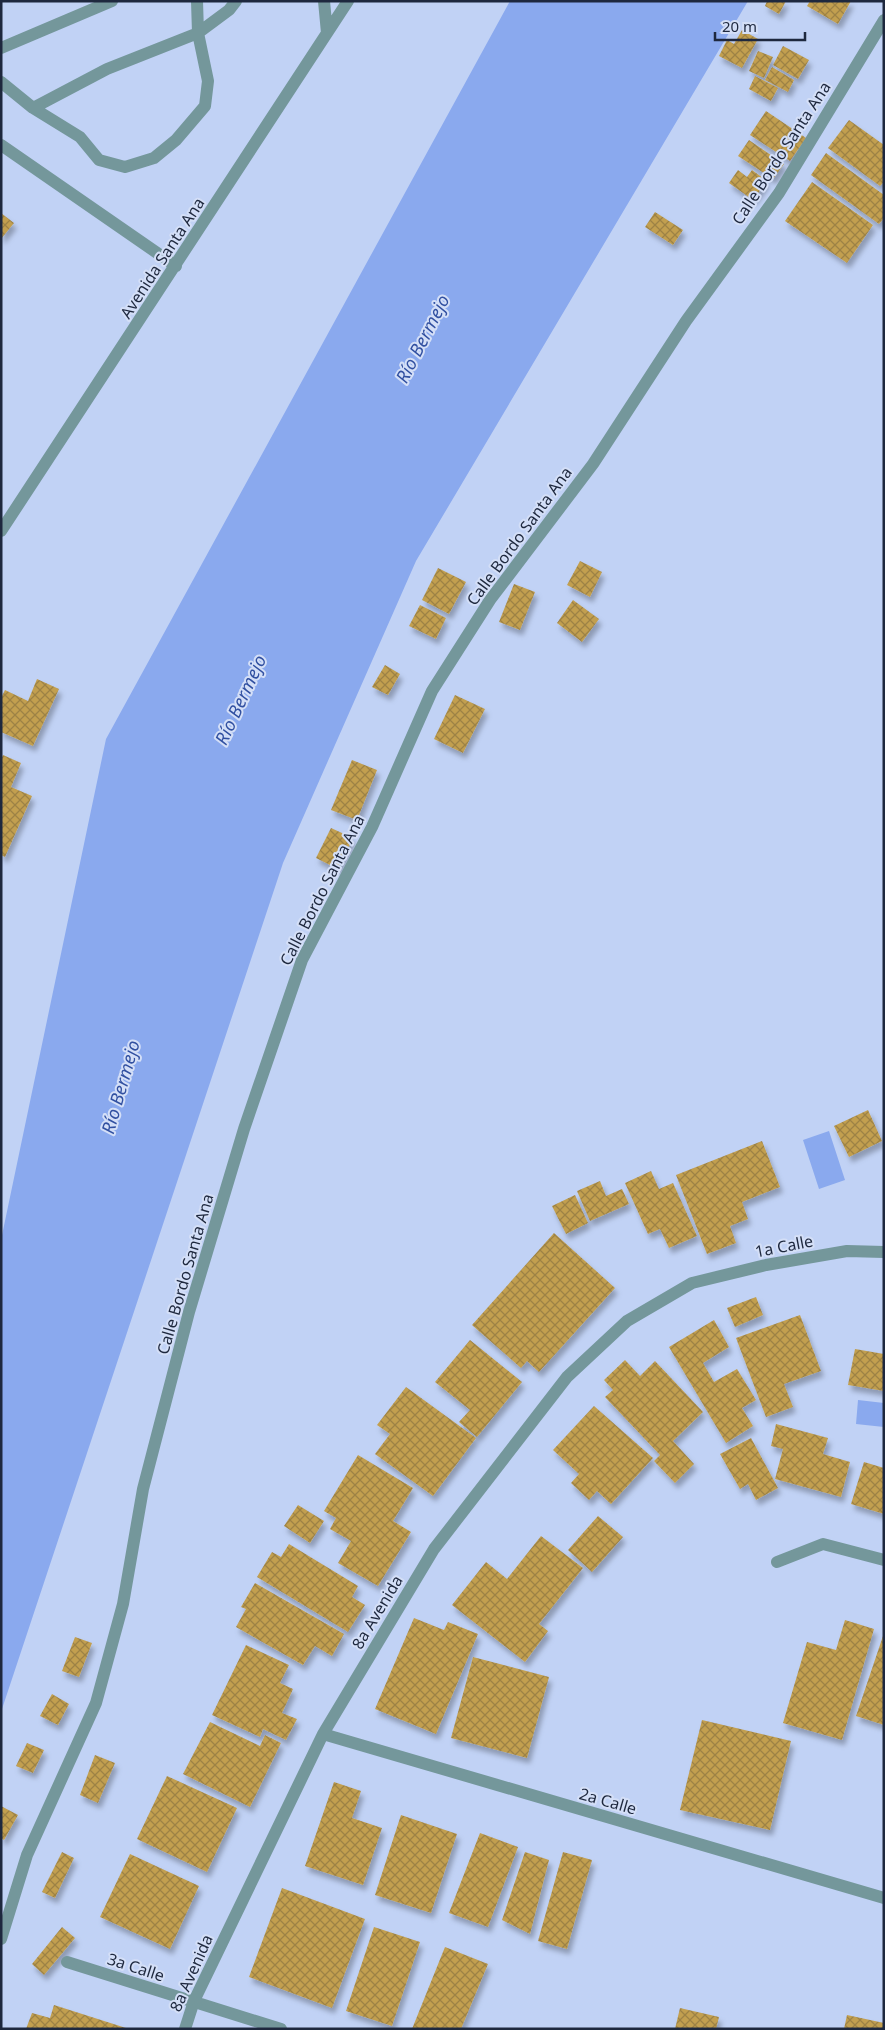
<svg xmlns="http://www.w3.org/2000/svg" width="885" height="2030" font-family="'Noto Sans',sans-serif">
  <defs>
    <pattern id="building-cross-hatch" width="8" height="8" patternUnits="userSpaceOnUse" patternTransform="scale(1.25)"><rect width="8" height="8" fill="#c29f50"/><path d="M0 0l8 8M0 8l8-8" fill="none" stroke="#9d8244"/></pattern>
    <filter id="shadow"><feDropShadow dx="3" dy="5.5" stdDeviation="2.5" flood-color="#0004"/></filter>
  </defs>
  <rect width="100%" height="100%" fill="#c1d2f5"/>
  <path fill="#8aa9ee" d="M510,1H748L416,561L283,863L1,1712V1240L106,739Z
    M829,1131L845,1180L819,1189L803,1140Z
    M858,1400L884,1403V1427L856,1424Z"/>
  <path fill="url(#building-cross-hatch)" filter="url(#shadow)" d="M767,1H786L779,14L765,6Z
    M810,1H851L838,24L807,6Z
    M742,30L758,39L742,68L719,56L727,40L734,44Z
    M783,46L809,60L798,79L773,65Z
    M758,51L773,57L764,78L749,71Z
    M772,67L794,80L788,92L765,80Z
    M755,76L778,88L771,101L749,89Z
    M766,111L806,138L790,161L750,135Z
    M849,120L884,145V182L880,186L828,148Z
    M749,140L784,164L773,179L738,156Z
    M826,153L884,195V218L879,224L811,175Z
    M738,170L747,177L752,170L767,181L753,200L729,183Z
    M812,182L873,225L847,263L785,221Z
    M655,212L683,230L673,245L645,227Z
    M1,213L14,223L1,239Z
    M580,561L602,572L590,597L567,585Z
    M438,568L466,582L449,614L422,600Z
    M514,584L535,592L520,630L499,622Z
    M573,600L599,619L582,642L557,623Z
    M420,605L446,618L436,639L409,626Z
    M385,665L400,674L388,695L372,687Z
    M37,679L59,689L33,746L1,732V698L5,690L28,701Z
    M455,695L485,709L463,753L434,739Z
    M3,755L21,763L11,787L32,796L5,857L1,855V759Z
    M352,760L377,770L357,820L331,810Z
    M331,828L353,838L338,869L316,858Z
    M868,1110L882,1141L849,1157L834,1126Z
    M762,1141L780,1187L742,1202L748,1219L730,1226L736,1243L707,1254L676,1175Z
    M651,1171L659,1189L673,1183L697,1236L669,1248L660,1229L648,1234L625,1183Z
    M600,1181L606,1196L622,1189L629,1204L590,1221L577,1191Z
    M575,1195L588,1223L566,1234L552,1206Z
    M554,1233L615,1288L539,1372L527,1361L521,1368L472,1325Z
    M756,1297L763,1315L735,1327L727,1308Z
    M800,1315L821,1371L784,1384L793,1407L766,1417L736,1338Z
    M714,1320L729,1347L703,1363L714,1382L737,1369L756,1400L742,1408L753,1426L726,1443L669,1347Z
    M470,1340L522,1382L477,1437L459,1422L470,1410L435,1382Z
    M855,1349L884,1354V1391L848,1385Z
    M625,1360L640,1376L655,1361L703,1412L673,1441L694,1464L675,1483L654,1461L660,1455L605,1397L613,1390L604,1380Z
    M406,1387L476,1438L433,1496L375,1454L390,1434L377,1425Z
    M594,1406L653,1458L611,1504L597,1491L589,1500L571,1483L579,1474L553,1450Z
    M776,1424L828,1438L823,1454L850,1462L841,1497L775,1479L783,1449L771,1446Z
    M751,1438L778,1488L756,1500L748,1484L740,1489L720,1454Z
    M358,1455L413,1488L393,1521L411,1532L378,1586L338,1563L351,1541L330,1529L336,1518L324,1511Z
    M864,1462L884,1468V1514L851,1504Z
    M298,1505L324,1521L310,1543L284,1526Z
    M598,1516L623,1537L592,1572L568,1550Z
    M541,1536L583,1568L539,1624L548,1631L525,1662L452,1605L486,1562L507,1579Z
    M289,1544L358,1586L352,1597L365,1605L348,1632L257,1577L272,1552L281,1557Z
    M255,1583L344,1634L332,1656L315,1646L303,1665L236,1627L246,1609L241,1607Z
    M414,1618L444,1630L448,1622L478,1634L436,1734L375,1709Z
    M845,1620L874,1629L842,1740L783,1723L807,1642L836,1650Z
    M883,1636H884V1725L856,1716Z
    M75,1637L92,1643L79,1677L62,1671Z
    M246,1645L289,1665L280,1683L293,1689L282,1713L297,1719L286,1740L263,1729L260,1737L212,1715Z
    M473,1657L549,1677L527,1758L451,1738Z
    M52,1694L69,1704L58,1725L40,1716Z
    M702,1720L791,1741L770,1830L680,1810Z
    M210,1722L260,1746L265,1735L281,1743L250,1807L183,1774Z
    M27,1743L44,1750L33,1773L16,1766Z
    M95,1755L115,1763L98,1803L80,1795Z
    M167,1776L237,1808L207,1872L137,1839Z
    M334,1782L361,1791L352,1818L382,1828L363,1885L305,1866Z
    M1,1806L18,1815L4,1840L1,1838Z
    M401,1815L457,1834L431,1913L375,1895Z
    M480,1833L518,1847L488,1927L449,1913Z
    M62,1852L74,1858L55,1898L42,1892Z
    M525,1852L549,1860L530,1934L502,1920Z
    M563,1852L592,1860L567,1949L538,1941Z
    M130,1854L199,1886L170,1949L100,1917Z
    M282,1888L365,1919L332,2008L249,1977Z
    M62,1927L75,1938L44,1975L32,1964Z
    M374,1927L420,1942L392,2026L346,2011Z
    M445,1947L488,1964L461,2029H412Z
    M54,2005L126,2028V2029H26L32,2013L50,2018Z
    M680,2008L719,2017L716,2029H675Z
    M847,2015L884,2023V2029H844Z"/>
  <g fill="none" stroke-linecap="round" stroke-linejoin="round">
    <path stroke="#74979b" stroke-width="12" d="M197,1L198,33
      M198,33L229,10L236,1
      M1,48L112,1
      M1,82L33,108L80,137L99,160L125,167L154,158L176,140L205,106L208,81L198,33L107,69L33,108"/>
    <path stroke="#74979b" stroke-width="12" d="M324,1L327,33
      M1,145L176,266
      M1,531L348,1
      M777,1562L823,1544L884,1560
      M323,1734L884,1898
      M1,1939L27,1855L96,1703L123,1604L143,1489L189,1312L244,1129L302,960L372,827L432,691L490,600L593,464L686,321L779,193L884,20
      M67,1962L281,2029
      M185,2029L194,2001L323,1734L434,1549L567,1377L627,1321L692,1283L766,1265L847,1251L884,1252"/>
  </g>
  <g text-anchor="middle" stroke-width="4" stroke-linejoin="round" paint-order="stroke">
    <g font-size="16" fill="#1e283e" stroke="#d4dff7">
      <text transform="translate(781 153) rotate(-57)" y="6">Calle Bordo Santa Ana</text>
      <text transform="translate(162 258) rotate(-57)" y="6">Avenida Santa Ana</text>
      <text transform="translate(519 536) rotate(-54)" y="6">Calle Bordo Santa Ana</text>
      <text transform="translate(322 890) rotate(-63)" y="6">Calle Bordo Santa Ana</text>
      <text transform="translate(784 1246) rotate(-11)" y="6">1a Calle</text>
      <text transform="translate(185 1274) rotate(-74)" y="6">Calle Bordo Santa Ana</text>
      <text transform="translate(377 1612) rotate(-59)" y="6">8a Avenida</text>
      <text transform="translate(608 1801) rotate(16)" y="6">2a Calle</text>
      <text transform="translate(136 1967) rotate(18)" y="6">3a Calle</text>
      <text transform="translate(191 1973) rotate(-66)" y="6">8a Avenida</text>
    </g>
    <g font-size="18" font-style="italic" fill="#3150a1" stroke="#d4dff7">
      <text transform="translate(423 339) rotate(-63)" y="6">Río Bermejo</text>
      <text transform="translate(241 700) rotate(-65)" y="6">Río Bermejo</text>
      <text transform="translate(121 1087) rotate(-74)" y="6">Río Bermejo</text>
    </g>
  </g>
  <rect width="885" height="2030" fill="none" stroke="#1e283e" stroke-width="5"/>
  <path d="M715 32v8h90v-8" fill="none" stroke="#1e283e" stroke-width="2.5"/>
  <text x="722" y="32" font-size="15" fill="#1e283e" stroke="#d4dff7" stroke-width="4" paint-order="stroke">20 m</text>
</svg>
